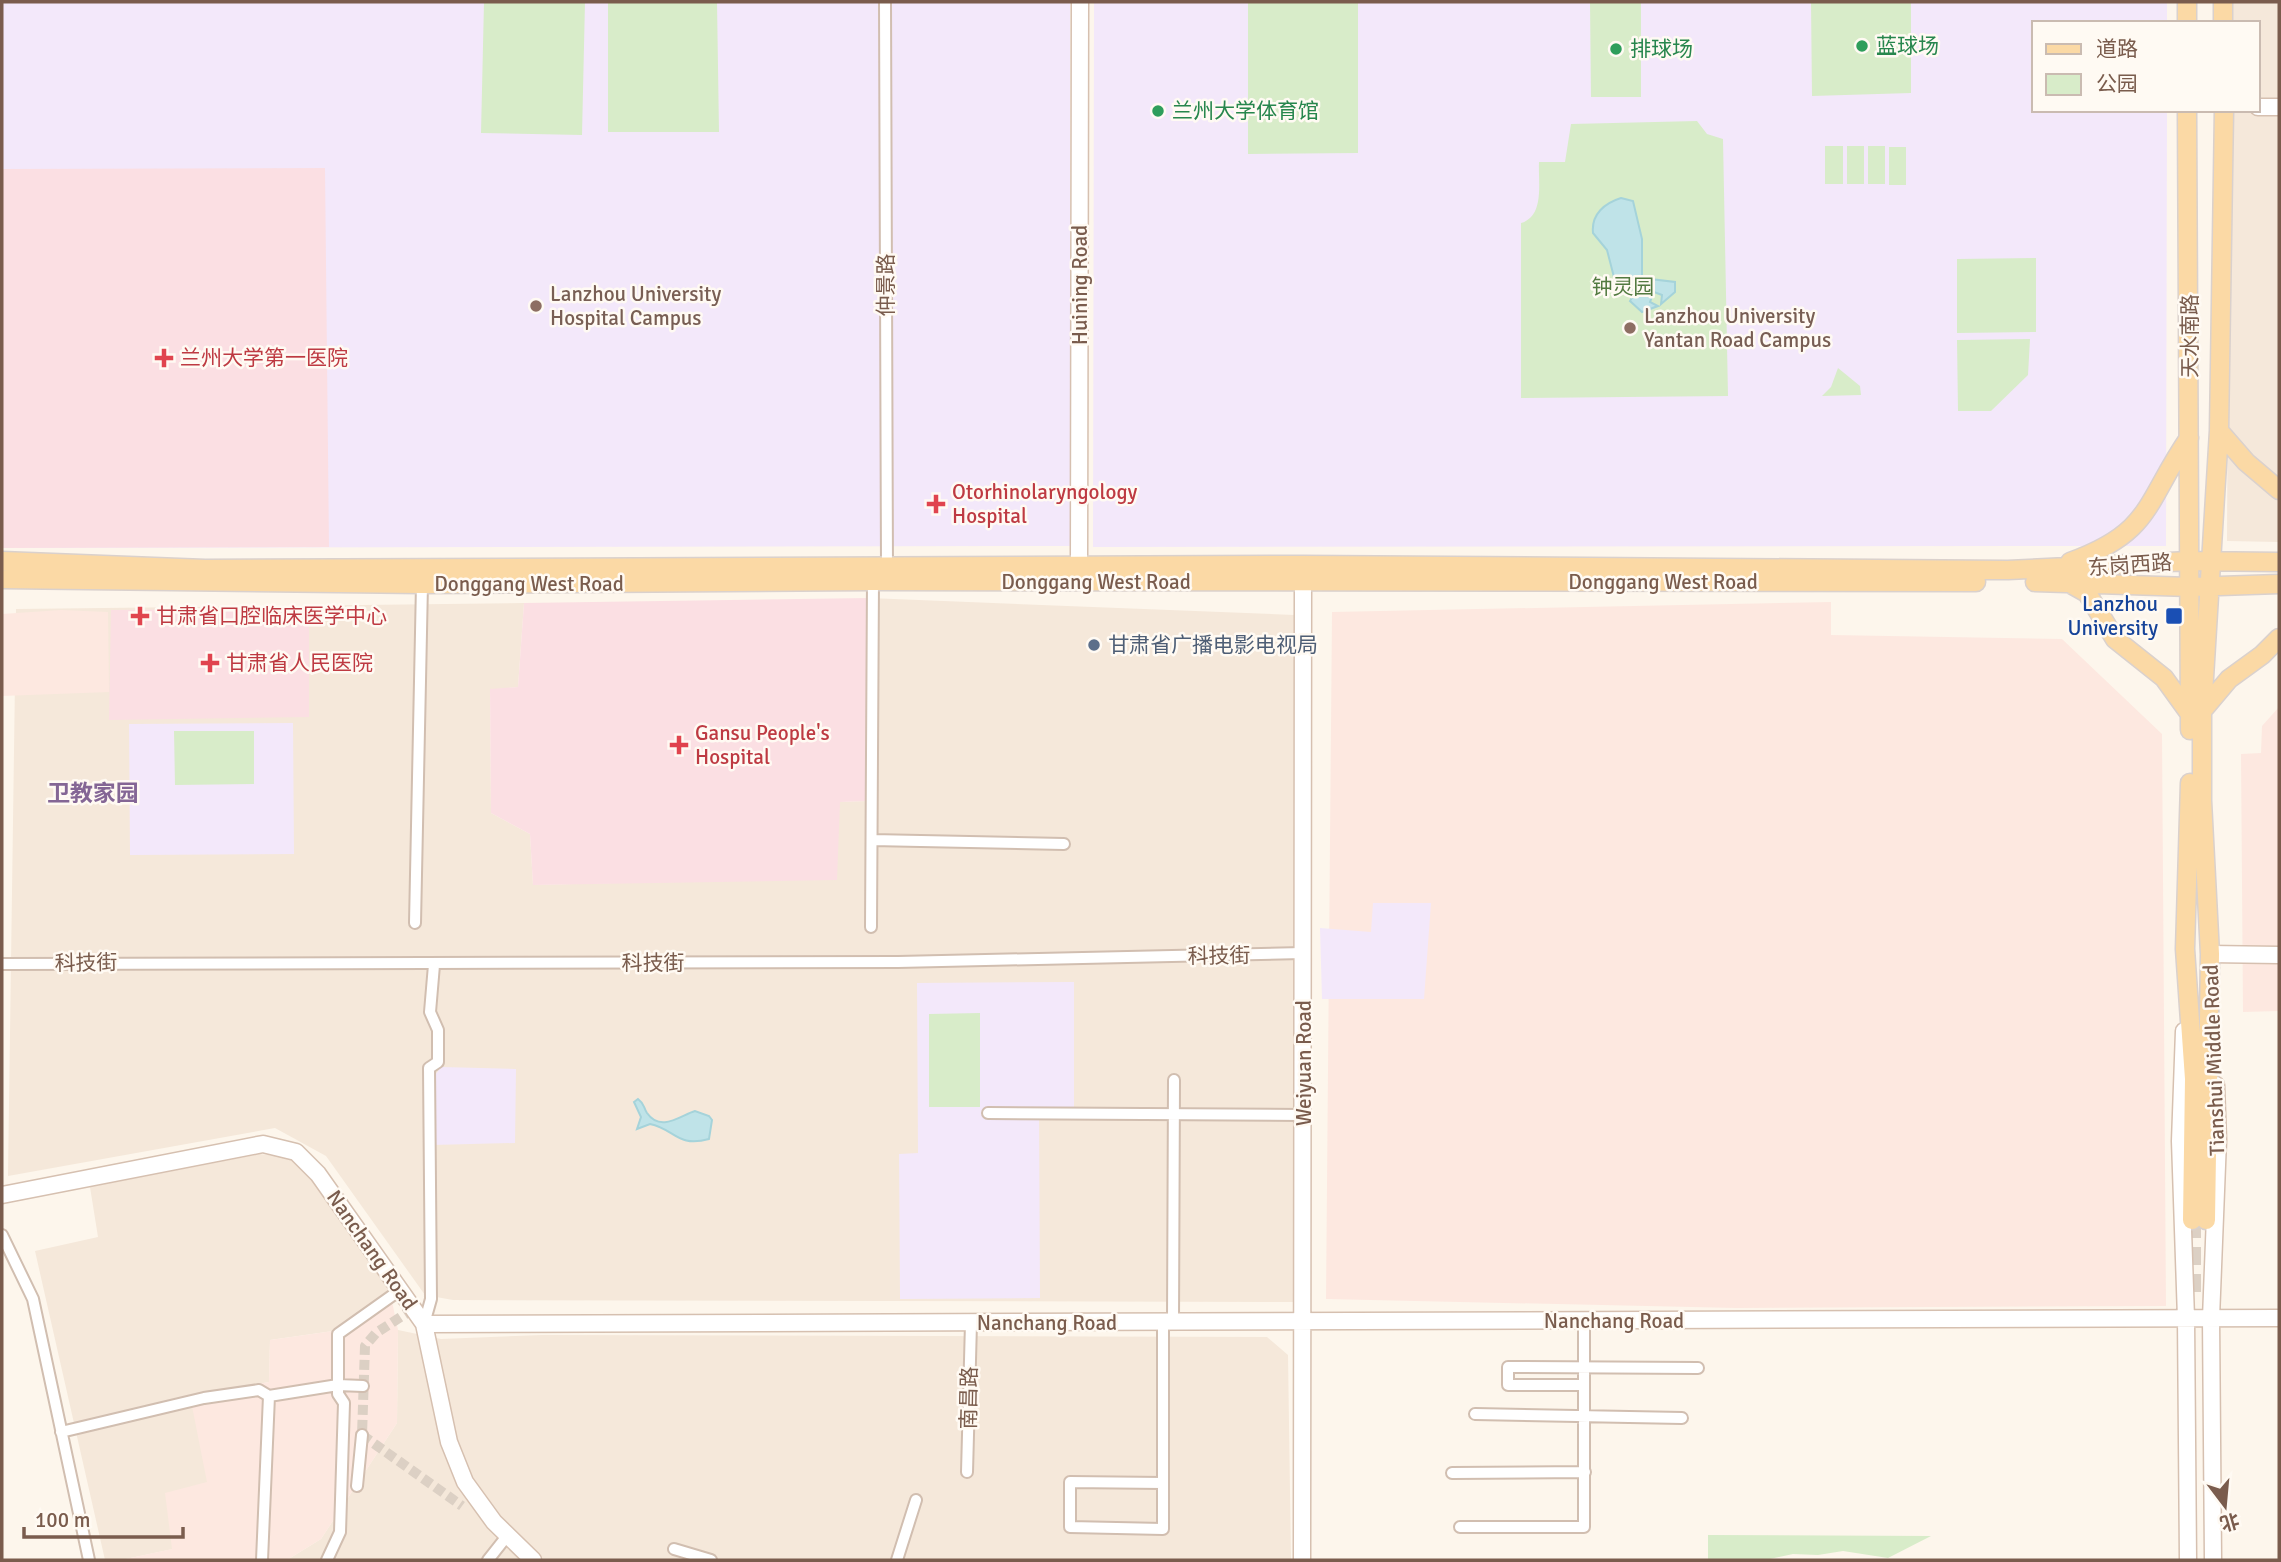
<svg xmlns="http://www.w3.org/2000/svg" width="2281" height="1562" font-family="Signika,'Noto Sans SC',sans-serif">
  <rect width="100%" height="100%" fill="#fdf6ec"/>
  <path fill="#f5e8da" d="M2229,2H2279V542L2227,541L2229,110H2258V23H2229Z
    M869,598L1294,615V1302L453,1300L425,1295L326,1156L275,1128L8,1176L16,609L524,603L518,687L490,690L491,813L530,834L533,885L614,883L840,802L866,801Z
    M260,1154L293,1158L312,1177L390,1292L333,1331L270,1340L269,1382L191,1396L208,1482L173,1549L121,1560H105L35,1251L98,1237L90,1187Z
    M398,1330L441,1339L542,1335L1267,1337L1288,1355L1291,1560H287L321,1539L397,1423Z"/>
  <path fill="#fde8e0" d="M1831,602V635L2062,639L2162,734L2166,1306L1736,1308L1326,1299L1332,612Z
    M61,610L108,612L109,692L2,696V614Z
    M2279,707V1011L2243,1012L2241,754L2261,753L2262,726Z
    M390,1292L398,1330L397,1423L321,1539L287,1560H121L172,1549L165,1493L207,1482L190,1396L269,1382L270,1340L333,1331Z"/>
  <path fill="#f3e8fa" d="M2,2H1070V546L2,548Z
    M1094,2H2167V23H2034V110H2167L2166,546L1093,547Z
    M293,723L294,854L130,855L129,724Z
    M1373,903H1431L1424,999H1322L1320,928L1371,932Z
    M1074,982V1109L1039,1110L1040,1298L900,1299L899,1154L918,1153L917,983Z
    M441,1067L516,1069L515,1143L432,1145L433,1078Z"/>
  <path fill="#fbdfe3" d="M325,168L329,547L2,548V169Z
    M869,598L866,801L840,802L837,880L533,885L530,834L491,813L490,689L518,687L524,603Z
    M309,608V717L109,720L111,610Z"/>
  <path fill="#d8ecc9" d="M484,2H585L582,135L481,133Z
    M608,2H717L719,132H608Z
    M1248,2H1358V153L1248,154Z
    M1590,2H1641V97H1591Z
    M1811,2H1911V93L1812,96Z
    M1697,121L1707,134L1723,139L1728,396L1521,398V223C1545,216 1538,183 1539,162H1565L1571,124Z
    M1825,146H1843V184H1825Z
    M1847,146H1864V184H1847Z
    M1868,146H1885V184H1868Z
    M1889,147H1906V185H1889Z
    M2036,258V332L1957,333V259Z
    M2030,339L2028,375L1991,411H1958L1957,340Z
    M1838,368L1860,386L1861,395L1822,396L1831,387Z
    M254,731V784L175,785L174,731Z
    M980,1013V1107H929V1014Z
    M1708,1535L1931,1536L1888,1558L1843,1551L1818,1555L1793,1554L1765,1560H1708Z"/>
  <path fill="#bfe3e8" stroke="#a5d3da" stroke-width="2" d="M1621,198L1633,201L1642,239V278L1675,282V292L1661,304L1662,295L1654,292L1650,302L1658,306L1642,312L1630,301L1636,291L1615,281L1607,250L1593,233C1591,214 1605,203 1621,198Z
    M638,1099C645,1104 643,1107 647,1113C661,1133 681,1115 695,1111L709,1116L712,1120L709,1139C677,1148 675,1129 650,1124L637,1129L641,1117L634,1102Z"/>
  <g fill="none" stroke-linecap="round" stroke-linejoin="round">
    <path stroke="#dcd0c4" stroke-width="10" stroke-dasharray="10 5" stroke-linecap="butt" d="M413,1309L376,1333L365,1346L362,1435L462,1506"/>
    <path stroke="#dcd0c4" stroke-width="18" stroke-dasharray="18 9" stroke-linecap="butt" d="M2192,1220V1293"/>
    <defs>
      <path id="street" d="M885,2L887,569
        M872,840L1064,844
        M415,923L422,584
        M871,927L873,581
        M2,964L898,962L1303,953
        M988,1113L1304,1115
        M2,1235L33,1299L89,1560
        M1173,1322L1174,1080
        M1163,1323V1529L1070,1527V1482L1163,1483
        M424,1324L431,1299L429,1068L438,1062V1030L430,1012L434,965
        M1584,1385H1508V1367L1698,1368
        M1475,1414L1682,1418
        M61,1432L204,1398L259,1390L269,1396L338,1385L363,1386
        M967,1472L971,1323
        M1452,1473L1585,1472
        M357,1486L362,1435
        M1460,1527H1584V1322
        M674,1549L711,1560
        M262,1560L269,1396
        M327,1560L340,1532L344,1403L338,1394V1334L400,1290
        M488,1560L507,1536
        M897,1560L916,1500"/>
      <path id="secondary" d="M2258,107H2279
        M1079,567L1080,2
        M2210,954L2279,955
        M2184,1031L2180,1141L2186,1318L2188,1560
        M2,1195L263,1144L296,1152L318,1174L424,1324L449,1442L465,1482L494,1522L533,1560
        M424,1324L2279,1318
        M1302,1560L1303,569
        M2213,1560L2211,1318L2218,1140L2216,1085"/>
      <path id="primary" d="M2187,2V23
        M2223,2V23
        M2187,110L2190,730
        M2219,431L2246,462L2279,490
        M2,561L205,569L1302,565L2008,570L2189,561L2279,562
        M2070,562C2153,532 2145,502 2189,438
        M2,579L422,584L873,581L1976,582
        M2035,582L2190,587L2279,584
        M2071,584L2087,593L2115,639L2164,678L2190,714
        M2202,711L2229,679L2262,655L2279,638
        M2190,783L2185,949L2194,1079L2192,1220
        M2206,1220L2210,954L2202,801V711L2219,431L2224,110"/>
    </defs>
    <use href="#street" stroke="#d1beb0" stroke-width="14"/>
    <use href="#secondary" stroke="#d6c0b0" stroke-width="19"/>
    <use href="#primary" stroke="#dad1cd" stroke-width="21"/>
    <use href="#street" stroke="#fff" stroke-width="10"/>
    <use href="#secondary" stroke="#fff" stroke-width="16"/>
    <use href="#primary" stroke="#fbd9a5" stroke-width="18"/>
  </g>
  <g fill="#2e9e5b" stroke="#fffaf3" stroke-width="2.5">
    <circle cx="1862" cy="46" r="7"/>
    <circle cx="1616" cy="49" r="7"/>
    <circle cx="1158" cy="111" r="7"/>
  </g>
  <g fill="#8d6e63" stroke="#fffaf3" stroke-width="2.5">
    <circle cx="536" cy="306" r="7"/>
    <circle cx="1630" cy="328" r="7"/>
  </g>
  <g fill="#e0444e" stroke="#fffaf3" stroke-width="2.5">
    <path d="M160.5 347.5h7v7h7v7h-7v7h-7v-7h-7v-7h7z"/>
    <path d="M932.5 493.5h7v7h7v7h-7v7h-7v-7h-7v-7h7z"/>
    <path d="M136.5 605.5h7v7h7v7h-7v7h-7v-7h-7v-7h7z"/>
    <path d="M206.5 652.5h7v7h7v7h-7v7h-7v-7h-7v-7h7z"/>
    <path d="M675.5 734.5h7v7h7v7h-7v7h-7v-7h-7v-7h7z"/>
  </g>
  <rect fill="#1a4fb4" stroke="#fffaf3" stroke-width="2.5" x="2165" y="607" width="18" height="18" rx="3.5"/>
  <circle fill="#5c6f8a" stroke="#fffaf3" stroke-width="2.5" cx="1094" cy="645" r="7"/>
  <g text-anchor="middle" stroke-width="5" stroke-linejoin="round" paint-order="stroke">
    <g font-size="21" fill="#27864d" stroke="#fffaf3" text-anchor="start">
      <text x="1876" y="53">蓝球场</text>
      <text x="1630" y="56">排球场</text>
      <text x="1172" y="118">兰州大学体育馆</text>
    </g>
    <g font-size="21" fill="#7a5c4d" stroke="#fffaf3">
      <text transform="translate(886 285) rotate(-90)" y="7">仲景路</text>
      <text transform="translate(1080 285) rotate(-90)" y="7">Huining Road</text>
      <text transform="translate(2190 336) rotate(-90)" y="7">天水南路</text>
      <text transform="translate(2130 565) rotate(-4)" y="7">东岗西路</text>
      <text x="1096" y="589">Donggang West Road</text>
      <text x="1663" y="589">Donggang West Road</text>
      <text x="529" y="591">Donggang West Road</text>
      <text transform="translate(1219 956) rotate(-1)" y="7">科技街</text>
      <text transform="translate(86 963) rotate(-1)" y="7">科技街</text>
      <text x="653" y="970">科技街</text>
      <text transform="translate(2214 1060) rotate(-92)" y="7">Tianshui Middle Road</text>
      <text transform="translate(1304 1063) rotate(-90)" y="7">Weiyuan Road</text>
      <text transform="translate(372 1250) rotate(55)" y="7">Nanchang Road</text>
      <text x="1614" y="1328">Nanchang Road</text>
      <text x="1047" y="1330">Nanchang Road</text>
      <text transform="translate(969 1398) rotate(-89)" y="7">南昌路</text>
    </g>
    <g font-size="21" fill="#537a41" stroke="#fffaf3">
      <text x="1623" y="294">钟灵园</text>
    </g>
    <g font-size="21" fill="#785e54" stroke="#fffaf3" text-anchor="start">
      <text x="550" y="301">Lanzhou University<tspan x="550" dy="24">Hospital Campus</tspan></text>
      <text x="1644" y="323">Lanzhou University<tspan x="1644" dy="24">Yantan Road Campus</tspan></text>
    </g>
    <g font-size="21" fill="#be3a42" stroke="#fffaf3" text-anchor="start">
      <text x="180" y="365">兰州大学第一医院</text>
      <text x="952" y="499">Otorhinolaryngology<tspan x="952" dy="24">Hospital</tspan></text>
      <text x="156" y="623">甘肃省口腔临床医学中心</text>
      <text x="226" y="670">甘肃省人民医院</text>
      <text x="695" y="740">Gansu People's<tspan x="695" dy="24">Hospital</tspan></text>
    </g>
    <g font-size="21" fill="#164399" stroke="#fffaf3" text-anchor="end">
      <text x="2158" y="611">Lanzhou<tspan x="2158" dy="24">University</tspan></text>
    </g>
    <g font-size="21" fill="#4e5e75" stroke="#fffaf3" text-anchor="start">
      <text x="1108" y="652">甘肃省广播电影电视局</text>
    </g>
    <g font-size="23" font-weight="bold" fill="#846695" stroke="#fffaf3">
      <text x="93" y="801">卫教家园</text>
    </g>
  </g>
  <rect width="2281" height="1562" fill="none" stroke="#7a5c4d" stroke-width="7"/>
  <rect x="2032" y="21" width="228" height="91" fill="#fffaf3" stroke="#cabbb1" stroke-width="2"/>
  <rect x="2046" y="44" width="35" height="10" fill="#fbd9a5" stroke="#cabbb1" stroke-width="2"/>
  <text x="2096" y="56" font-size="21" fill="#7a5c4d">道路</text>
  <rect x="2046" y="74" width="35" height="21" fill="#d8ecc9" stroke="#cabbb1" stroke-width="2"/>
  <text x="2096" y="91" font-size="21" fill="#7a5c4d">公园</text>
  <g transform="translate(2225 1506) rotate(164)" stroke="#fffaf3" stroke-width="5" paint-order="stroke">
  <path d="M0-5L12 26L0 18L-12 26Z" fill="#7a5c4d"/>
  <text y="-10" font-size="19" font-weight="bold" text-anchor="middle" fill="#7a5c4d">北</text>
  </g>
  <path d="M24 1527v10h159v-10" fill="none" stroke="#7a5c4d" stroke-width="3.5"/>
  <text x="35" y="1527" font-size="21" fill="#7a5c4d" stroke="#fffaf3" stroke-width="5" paint-order="stroke">100 m</text>
</svg>
